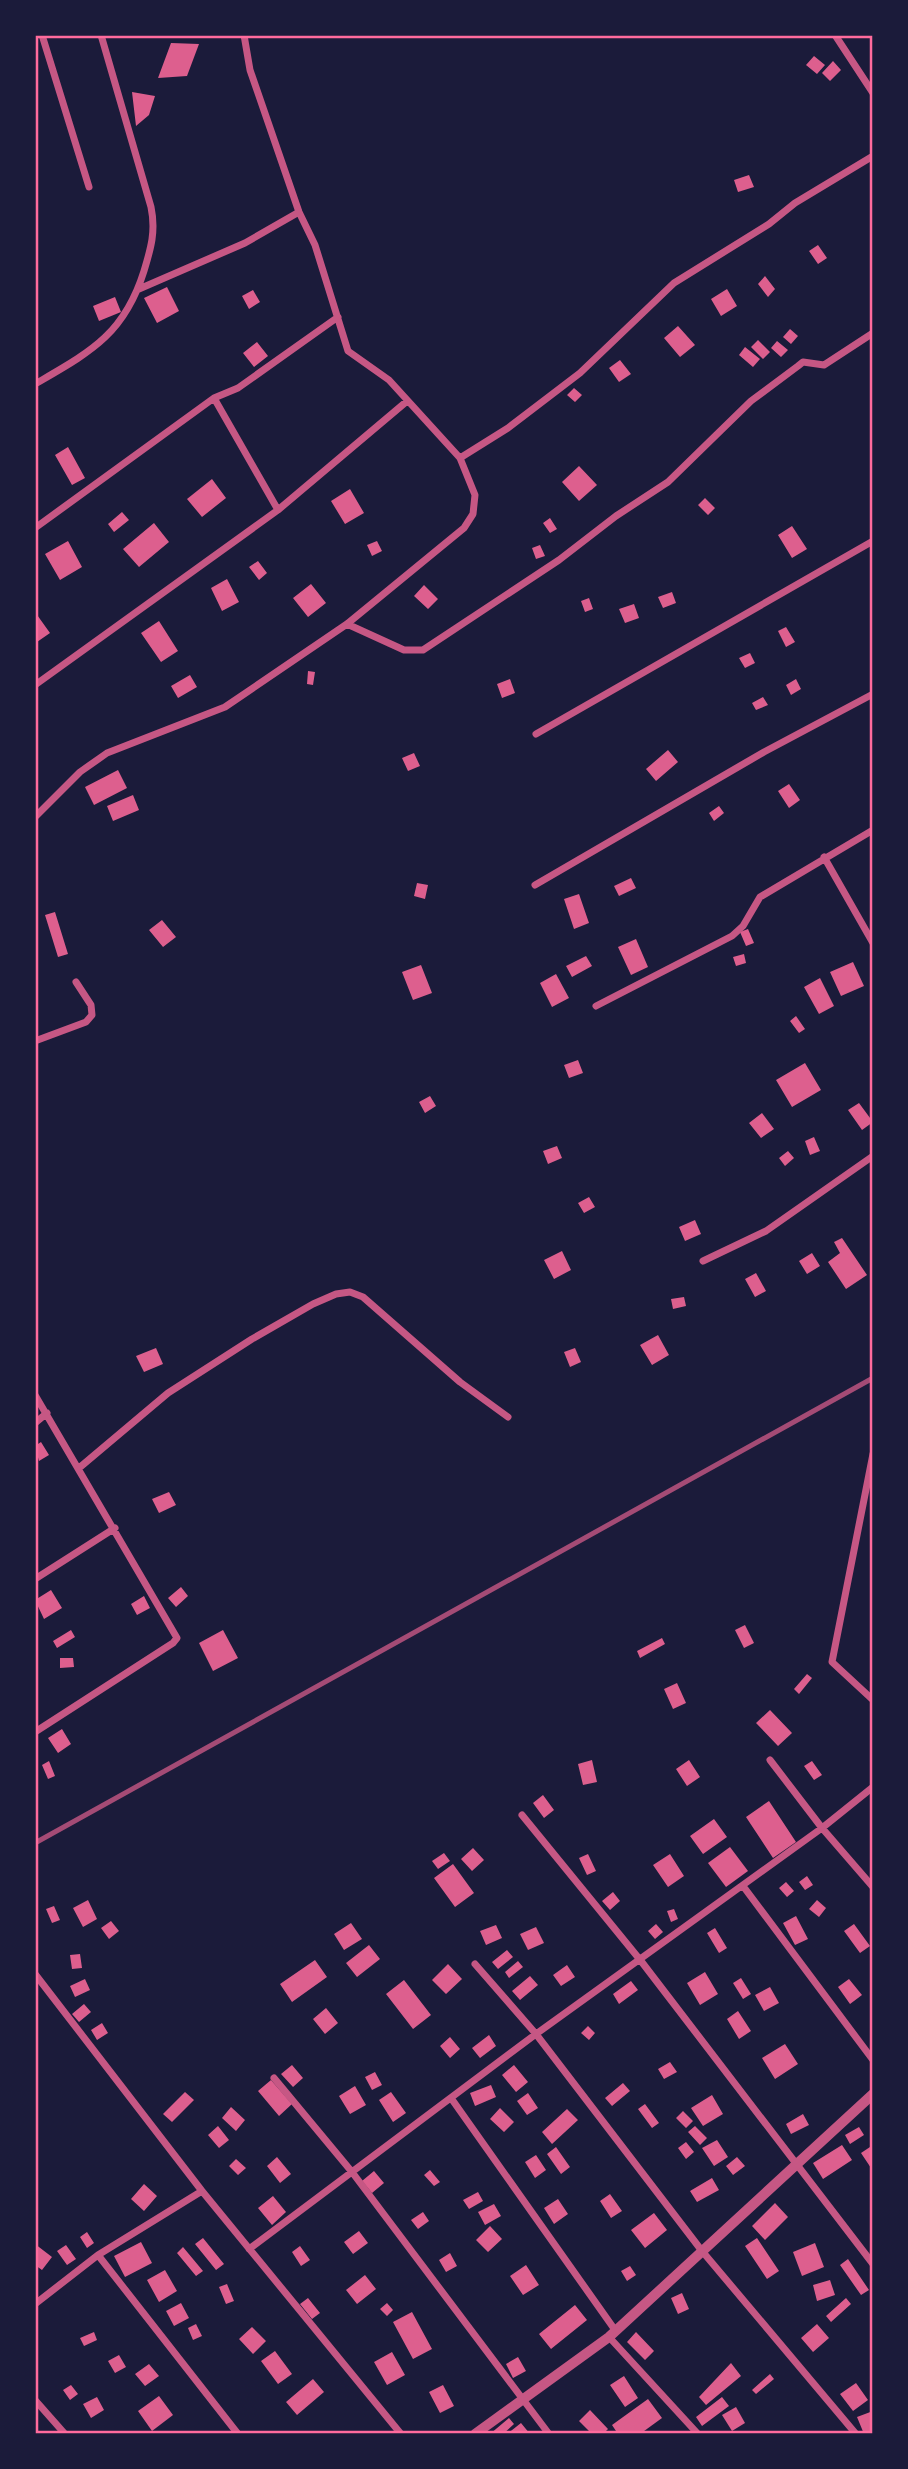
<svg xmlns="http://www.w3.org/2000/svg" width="908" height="2469" font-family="Rubik,sans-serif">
  <rect width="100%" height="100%" fill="#1b1b3a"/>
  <path fill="#dd5f8e" d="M171,43L199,44L187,76L158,78Z
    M814,56L825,65L817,74L806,65Z
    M833,61L841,70L830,81L822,73Z
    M132,92L155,96L149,115L136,126Z
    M749,175L754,187L738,192L734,180Z
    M818,245L827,258L818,264L809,251Z
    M765,276L775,289L768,297L758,284Z
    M167,287L179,311L157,323L144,298Z
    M727,289L737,306L721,316L711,299Z
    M253,290L260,302L249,309L242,296Z
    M115,297L121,312L99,321L93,306Z
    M678,326L695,345L680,357L664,338Z
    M790,329L798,336L791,344L783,337Z
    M758,340L770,352L763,359L751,347Z
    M777,341L788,350L781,357L771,348Z
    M257,342L268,356L254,367L243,353Z
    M745,347L760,359L753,367L739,355Z
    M620,360L631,374L619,382L609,368Z
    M574,388L582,395L575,402L567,395Z
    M68,447L85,478L72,485L55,455Z
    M579,466L597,485L579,501L562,482Z
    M212,479L226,498L202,517L187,499Z
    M350,489L364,513L345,524L331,501Z
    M705,498L715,508L708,515L698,505Z
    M122,512L129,520L114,532L108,524Z
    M550,518L557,529L550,533L543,523Z
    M154,523L169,542L139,567L123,549Z
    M792,526L807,549L792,558L778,535Z
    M68,541L82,567L60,580L45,554Z
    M377,541L382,551L372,556L367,545Z
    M540,545L545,556L536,559L532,548Z
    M258,561L267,573L259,580L249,567Z
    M227,579L239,602L222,611L211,588Z
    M311,584L326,603L308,617L293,598Z
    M424,585L438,599L428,609L414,596Z
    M672,592L676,603L663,608L658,597Z
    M589,598L593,609L585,612L581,601Z
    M634,604L639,618L625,623L619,609Z
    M35,612L50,633L37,642L35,639Z
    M159,621L178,651L161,662L141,633Z
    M786,627L795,642L786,647L778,631Z
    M750,653L755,663L745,668L739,658Z
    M308,671L315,672L313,685L307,684Z
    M190,675L197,687L178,698L171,686Z
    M510,679L515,693L502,698L497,684Z
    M796,679L801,689L791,695L786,685Z
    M763,697L768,705L756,710L752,703Z
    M668,750L678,762L656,781L646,769Z
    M414,753L420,766L408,771L402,758Z
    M118,770L127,788L94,805L85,787Z
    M789,784L800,800L789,808L778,791Z
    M133,795L139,810L113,821L107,806Z
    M719,806L724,813L714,821L709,813Z
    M631,878L636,888L619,896L614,886Z
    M417,883L428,885L425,899L414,896Z
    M579,894L589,923L574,929L564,899Z
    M55,912L68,954L58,957L45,915Z
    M162,920L176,937L163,947L149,930Z
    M748,929L754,943L746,946L740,932Z
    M636,939L648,967L631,975L618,947Z
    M744,954L746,963L736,966L733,957Z
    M586,956L592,966L572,977L566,966Z
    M853,962L864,986L841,996L830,972Z
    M421,965L432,993L413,1000L402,972Z
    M556,974L569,998L552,1007L540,983Z
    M820,978L834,1006L819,1014L804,987Z
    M796,1016L805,1029L799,1033L790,1021Z
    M578,1060L583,1073L569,1078L564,1065Z
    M805,1063L821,1090L792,1107L776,1080Z
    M430,1096L436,1106L425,1113L419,1102Z
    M859,1103L873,1122L862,1130L848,1110Z
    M762,1113L774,1129L761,1138L749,1123Z
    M814,1137L820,1151L810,1155L805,1141Z
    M557,1146L562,1158L548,1164L543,1151Z
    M788,1151L794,1158L785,1166L779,1158Z
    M589,1197L595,1207L584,1213L578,1203Z
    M695,1220L701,1234L685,1241L679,1227Z
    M842,1238L867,1275L846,1289L828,1262L840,1253L834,1242Z
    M562,1251L571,1270L554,1279L544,1260Z
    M812,1253L820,1266L807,1274L799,1261Z
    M756,1273L766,1291L755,1297L745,1279Z
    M684,1297L686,1306L673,1309L671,1299Z
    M658,1335L669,1355L652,1365L640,1345Z
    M156,1348L163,1364L144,1372L136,1356Z
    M575,1348L581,1362L570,1367L564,1352Z
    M41,1442L49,1455L39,1461L35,1446Z
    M169,1492L176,1505L159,1513L152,1499Z
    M181,1587L188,1596L176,1607L168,1598Z
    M51,1590L62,1608L44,1619L35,1600Z
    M144,1596L150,1608L137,1615L131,1604Z
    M745,1625L754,1643L744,1648L735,1630Z
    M71,1630L75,1637L57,1648L53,1641Z
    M223,1630L238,1658L213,1671L199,1643Z
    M662,1638L665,1644L640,1658L637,1651Z
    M60,1658H73L74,1667L60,1668Z
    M807,1674L812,1678L799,1694L794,1689Z
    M677,1683L686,1703L673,1709L664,1689Z
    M770,1710L792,1733L778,1746L756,1723Z
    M62,1729L71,1744L58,1753L48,1738Z
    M592,1760L597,1782L583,1785L578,1764Z
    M689,1760L700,1777L687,1786L676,1769Z
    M49,1761L55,1776L48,1779L42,1765Z
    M812,1761L822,1775L814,1780L804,1766Z
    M543,1795L554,1810L544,1818L533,1803Z
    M769,1801L796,1842L773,1858L746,1817Z
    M714,1819L727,1837L703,1854L690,1836Z
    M730,1847L748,1871L726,1887L708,1863Z
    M473,1848L484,1860L472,1871L461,1859Z
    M444,1853L450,1861L438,1869L432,1861Z
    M588,1854L596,1871L587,1875L579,1858Z
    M670,1854L684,1876L668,1887L653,1865Z
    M453,1864L474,1893L455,1907L434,1878Z
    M807,1876L813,1885L805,1890L799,1882Z
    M786,1882L794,1891L787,1897L779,1888Z
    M613,1892L620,1901L610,1910L602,1901Z
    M88,1900L97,1919L83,1927L73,1908Z
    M817,1900L826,1908L819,1917L809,1909Z
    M54,1906L60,1920L52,1923L46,1909Z
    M674,1909L678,1919L671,1922L667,1911Z
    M796,1916L808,1939L795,1945L783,1923Z
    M111,1921L119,1931L109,1939L101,1928Z
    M351,1923L362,1939L344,1950L334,1934Z
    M656,1924L663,1932L655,1939L648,1931Z
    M854,1924L870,1946L860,1953L844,1931Z
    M496,1925L502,1938L486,1945L480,1931Z
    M536,1927L544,1943L528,1950L520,1934Z
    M715,1928L727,1948L719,1953L707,1933Z
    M369,1945L380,1959L357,1977L346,1963Z
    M507,1950L513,1957L498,1969L492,1962Z
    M80,1954L82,1968L72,1969L70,1955Z
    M315,1960L327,1977L292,2002L280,1984Z
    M518,1961L523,1967L509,1978L505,1972Z
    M448,1964L462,1979L446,1994L432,1980Z
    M567,1965L575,1977L561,1986L553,1975Z
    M705,1972L718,1994L700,2005L687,1983Z
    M530,1976L538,1985L520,2000L512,1991Z
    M741,1978L751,1994L743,1999L733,1983Z
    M85,1979L90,1990L75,1997L70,1986Z
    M849,1979L862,1995L850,2004L838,1987Z
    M404,1980L431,2015L413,2029L386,1994Z
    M631,1981L638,1990L619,2004L613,1994Z
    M770,1987L779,2003L764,2011L755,1995Z
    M84,2004L91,2012L79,2022L72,2014Z
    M326,2008L338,2023L325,2034L313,2019Z
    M738,2011L751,2031L739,2039L727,2019Z
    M102,2023L108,2033L97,2040L91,2030Z
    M588,2026L595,2033L589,2040L581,2033Z
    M489,2035L496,2046L480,2058L472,2048Z
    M450,2037L460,2049L450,2058L440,2046Z
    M785,2044L798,2064L775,2079L762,2058Z
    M670,2062L677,2072L664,2079L658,2069Z
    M292,2065L303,2078L293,2087L281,2074Z
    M514,2065L528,2082L516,2092L502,2075Z
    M375,2072L382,2085L372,2090L365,2077Z
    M271,2080L292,2104L279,2116L258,2091Z
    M623,2083L630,2091L612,2106L605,2098Z
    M491,2085L496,2097L475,2106L470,2093Z
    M355,2086L366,2105L350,2114L339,2096Z
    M185,2092L194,2100L172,2122L163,2114Z
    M391,2092L406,2113L393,2122L379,2100Z
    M528,2093L538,2108L527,2115L517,2101Z
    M712,2095L723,2114L703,2126L691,2108Z
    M645,2104L659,2123L652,2128L638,2109Z
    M231,2107L245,2120L236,2131L222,2118Z
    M500,2108L514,2122L504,2132L490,2119Z
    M567,2109L578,2120L552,2144L542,2132Z
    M683,2111L693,2121L686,2128L676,2118Z
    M803,2114L809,2125L791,2134L786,2124Z
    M218,2126L229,2140L219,2148L208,2135Z
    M695,2126L707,2138L700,2145L688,2132Z
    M859,2127L864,2135L850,2144L845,2135Z
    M717,2140L728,2157L714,2166L702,2148Z
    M686,2142L694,2152L686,2159L678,2148Z
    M842,2145L852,2160L823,2179L813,2163Z
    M873,2145V2171L861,2153Z
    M556,2147L570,2167L561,2174L547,2154Z
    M536,2155L546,2170L535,2178L525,2162Z
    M277,2157L291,2174L280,2183L267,2166Z
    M737,2157L745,2166L733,2175L726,2166Z
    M236,2159L246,2168L238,2175L229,2166Z
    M430,2170L440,2182L434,2186L424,2175Z
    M374,2171L384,2183L372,2193L362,2181Z
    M712,2178L719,2190L697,2202L690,2191Z
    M144,2184L157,2196L144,2211L131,2199Z
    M478,2192L483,2201L469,2209L463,2200Z
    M610,2194L622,2211L611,2218L600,2201Z
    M273,2196L286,2212L272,2225L258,2208Z
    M558,2199L568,2214L554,2224L544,2208Z
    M775,2203L788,2217L765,2240L752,2226Z
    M494,2204L501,2216L485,2225L478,2212Z
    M423,2212L429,2221L418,2229L411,2220Z
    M654,2213L667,2230L645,2248L631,2230Z
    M490,2226L502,2239L488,2252L476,2240Z
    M359,2231L368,2243L353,2254L344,2242Z
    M87,2232L94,2243L87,2248L80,2237Z
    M203,2238L224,2264L216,2270L195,2244Z
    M757,2238L779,2271L767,2279L745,2246Z
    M141,2242L152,2263L125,2277L114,2256Z
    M815,2243L824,2267L802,2276L793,2252Z
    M35,2244L52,2257L42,2270L35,2265Z
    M66,2245L76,2259L67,2265L57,2251Z
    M300,2246L310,2260L301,2266L292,2252Z
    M183,2247L203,2271L196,2276L177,2253Z
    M450,2253L457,2266L446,2272L439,2260Z
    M848,2259L869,2290L861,2295L840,2265Z
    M526,2265L539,2285L523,2295L510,2276Z
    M630,2266L636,2275L627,2281L621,2271Z
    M165,2270L177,2291L159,2302L147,2280Z
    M365,2275L376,2289L357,2304L346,2290Z
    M830,2280L835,2295L817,2301L813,2285Z
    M227,2284L234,2301L226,2304L219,2287Z
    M682,2293L689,2309L678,2314L671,2298Z
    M308,2298L320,2313L312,2319L300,2304Z
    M846,2298L851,2304L831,2322L826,2316Z
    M181,2303L189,2318L174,2326L166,2311Z
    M387,2303L393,2310L387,2316L380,2309Z
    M575,2305L587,2320L551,2349L539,2334Z
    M412,2312L432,2349L413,2359L393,2322Z
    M196,2324L202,2336L193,2340L188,2328Z
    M817,2324L829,2338L813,2352L801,2338Z
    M252,2327L266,2341L253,2354L239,2339Z
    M94,2332L97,2340L84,2346L80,2338Z
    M636,2332L654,2351L645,2360L627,2342Z
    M275,2351L292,2374L278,2384L261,2361Z
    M392,2352L405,2375L387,2385L374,2362Z
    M119,2355L126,2367L115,2373L108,2361Z
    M518,2357L526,2371L513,2378L506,2364Z
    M731,2363L741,2376L706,2405L699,2397Z
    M149,2364L159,2376L145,2386L135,2374Z
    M770,2374L774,2379L756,2394L752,2390Z
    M624,2376L638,2398L625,2407L610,2385Z
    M313,2379L324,2392L297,2415L286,2402Z
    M856,2383L868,2400L853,2411L840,2394Z
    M71,2385L78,2394L70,2400L63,2390Z
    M443,2385L454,2406L440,2413L429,2392Z
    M159,2396L173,2415L152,2431L138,2411Z
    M97,2397L104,2410L91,2418L83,2404Z
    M722,2397L729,2406L702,2426L696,2417Z
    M648,2399L662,2418L640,2434H618L612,2425Z
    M736,2407L745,2423L732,2431L722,2415Z
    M590,2410L608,2429L603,2434H592L579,2421Z
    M873,2411V2432L864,2434L857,2417Z
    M509,2418L514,2424L503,2434H490Z
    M521,2423L530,2434H507Z"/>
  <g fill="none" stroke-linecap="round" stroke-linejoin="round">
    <path stroke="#c65784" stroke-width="7" d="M42,35L89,187
      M835,35L873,93
      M139,289L245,243L299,212
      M35,384C90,352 124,335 144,271C151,248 156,231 151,207L101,35
      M214,398L238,388L338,317
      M460,458L508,428L580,373L674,283L769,224L795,203L873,156
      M35,528L214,398L278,510
      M347,624L404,650H423L559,560L616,516L668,482L751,401L798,366L803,362L824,365L873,333
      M35,685L278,510L406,402
      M536,734L873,541
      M35,817L80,772L107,753L225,707L347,624L464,528L473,514L475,495L460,458L389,380L348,351L315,245L299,212L250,70L244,35
      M824,857L873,943
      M535,885L764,752L873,694
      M596,1006L732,936L743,926L760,897L873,830
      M35,1041L86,1022L92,1015L91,1005L76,982
      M703,1261L766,1231L873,1156
      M35,1395L177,1638L173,1643L35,1732
      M35,1423L47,1413
      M873,1454L832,1662L873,1700
      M79,1468L168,1393L252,1339L313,1304L336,1294L350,1292L363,1297L460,1382L508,1417
      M35,1579L115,1528
      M770,1760L822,1828L873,1887
      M522,1815L641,1961L873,2264
      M743,1886L873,2060
      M475,1964L536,2034L702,2251L856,2434
      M35,1974L202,2191L401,2434
      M274,2078L352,2172L549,2434
      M451,2098L615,2330
      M249,2249L536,2034L822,1828L873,1787
      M98,2255L238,2434
      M35,2304L98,2255L202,2191
      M609,2337L698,2434
      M35,2400L65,2434"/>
    <path stroke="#c65784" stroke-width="10" d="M475,2434L609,2337L873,2094"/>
    <path stroke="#a44b75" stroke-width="5" d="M35,1843L873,1378"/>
  </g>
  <rect width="908" height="2469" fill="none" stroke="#1b1b3a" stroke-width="74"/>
  <rect x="37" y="37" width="834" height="2395" fill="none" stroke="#ff6b9d" stroke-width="2.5"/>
</svg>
